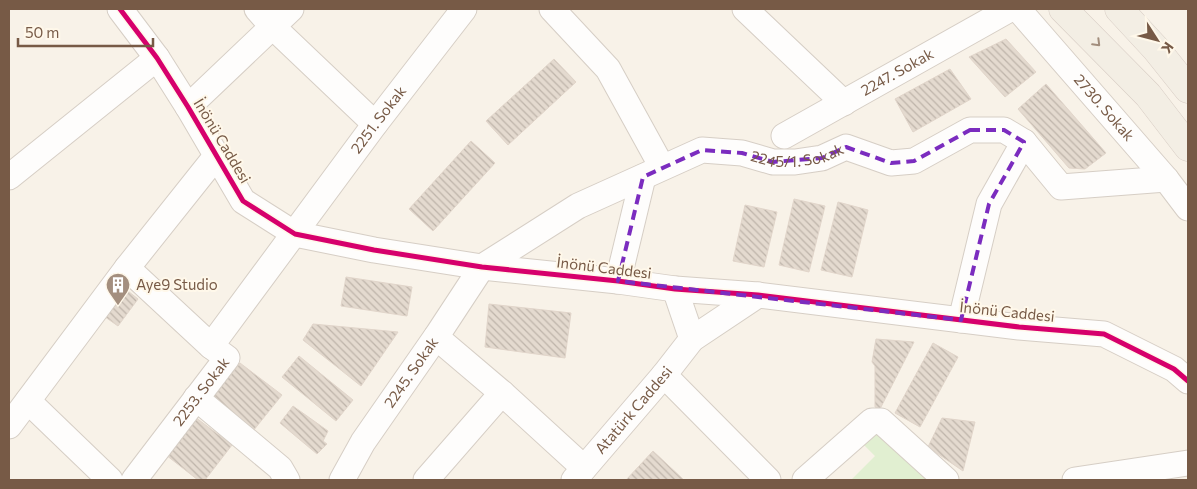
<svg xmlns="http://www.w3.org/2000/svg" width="1197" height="489" font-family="Commissioner,sans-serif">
  <defs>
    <pattern id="building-back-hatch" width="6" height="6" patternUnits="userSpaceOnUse" patternTransform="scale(1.25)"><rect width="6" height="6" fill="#e4dacf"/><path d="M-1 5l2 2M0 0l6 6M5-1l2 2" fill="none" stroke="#beb4aa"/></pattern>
  </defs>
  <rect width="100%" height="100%" fill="#f8f2e8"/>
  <path fill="#e1efd1" d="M873,427L927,480H851L875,456L860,441Z"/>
  <path fill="url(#building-back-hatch)" stroke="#e1d5ca" d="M1006,39L1036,72L1005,97L969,57Z
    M554,59L576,82L508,145L486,121Z
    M950,69L971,99L913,132L895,99Z
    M1046,84L1106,153L1085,169L1069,168L1018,109Z
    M471,141L495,163L433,231L409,209Z
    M794,199L825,206L809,272L779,265Z
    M838,202L868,210L852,277L821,270Z
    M745,205L777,212L764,267L733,261Z
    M346,277L412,287L407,316L341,306Z
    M119,284L138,299L118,326L98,312Z
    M489,304L571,313L565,358L485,347Z
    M313,324L398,332L361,386L303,340Z
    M876,339L914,342L880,409L875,407V366L872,362Z
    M933,343L958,357L920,427L895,413Z
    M299,356L353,400L336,421L282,377Z
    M240,363L282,395L253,431L212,398Z
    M293,406L328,431L323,441L327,444L317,454L280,423Z
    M195,417L232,445L205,480H198L166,455Z
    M942,418L975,422L963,471L928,447Z
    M653,451L684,480H626Z"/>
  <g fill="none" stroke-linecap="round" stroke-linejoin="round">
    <defs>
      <g id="minor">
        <path d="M120,9L157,58L188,107L243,201L295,234L374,250L482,267L618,281L675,289L758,295L1019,327L1104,334L1174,369L1188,381"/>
        <path d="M257,9L273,27L375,124"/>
        <path d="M552,9L608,69L662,167"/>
        <path d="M745,9L844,103"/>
        <path id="s1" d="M1018,9L1166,179L1188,208"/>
        <path d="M188,107L291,9"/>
        <path id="s2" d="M784,136L1010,9"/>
        <path d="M9,177L157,58"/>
        <path d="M127,268L211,346"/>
        <path d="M618,281L643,177"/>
        <path d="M675,289L692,339"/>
        <path d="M961,320L989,204L1024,142"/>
        <path d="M436,337L502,393L584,468"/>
        <path d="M664,375L768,480"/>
        <path d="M196,398L280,468L287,480"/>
        <path d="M28,401L110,480"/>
        <path d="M9,426L127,268L217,155"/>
        <path id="s3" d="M134,480L227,358L211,346L375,124L464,9"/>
        <path id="s4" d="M342,480L363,442L436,337L482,267L578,206L702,150L742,153L773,162H795L822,158L846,147L891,163L914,161L970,130H1004L1024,142L1061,187L1166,179"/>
        <path d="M426,480L502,393"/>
        <path id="s5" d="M574,480L664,375L692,339L758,295"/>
        <path d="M805,480L872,421H881L946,480"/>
        <path d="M1075,480L1188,463"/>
      </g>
      <path id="major" d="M1063,9L1148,95L1188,147
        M1119,9L1156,49L1188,89"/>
    </defs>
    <use href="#minor" stroke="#d6cec5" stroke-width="27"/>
    <use href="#major" stroke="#d7ccc4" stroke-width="29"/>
    <use href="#minor" stroke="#fefdfc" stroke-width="25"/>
    <use href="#major" stroke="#f3eee4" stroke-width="28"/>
    <defs>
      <path id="cycleway" d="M120,9L157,58L188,107L243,201L295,234L374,250L482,267L618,281L675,289L758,295L1019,327L1104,334L1174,369L1188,381"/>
    </defs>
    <use href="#cycleway" stroke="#fff8ea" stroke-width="8"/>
    <use href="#cycleway" stroke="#d6006c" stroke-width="5"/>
  </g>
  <defs><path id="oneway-chevron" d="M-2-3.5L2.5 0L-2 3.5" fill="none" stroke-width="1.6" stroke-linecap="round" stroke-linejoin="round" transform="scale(1.25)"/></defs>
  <use stroke="#a28e7d" href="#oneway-chevron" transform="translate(1097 43) rotate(45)"/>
  <path fill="none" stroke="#7b2cbf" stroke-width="4" stroke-dasharray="10 6" stroke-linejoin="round" d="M970,130H1004L1024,142L989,204L961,320L618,281L643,177L702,150L742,153L773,162L822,158L846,147L891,163L914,161Z"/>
  <defs>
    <symbol id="building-pin" viewBox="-11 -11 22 30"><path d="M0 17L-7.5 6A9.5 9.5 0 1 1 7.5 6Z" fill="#a48f7f" stroke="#fff8ea"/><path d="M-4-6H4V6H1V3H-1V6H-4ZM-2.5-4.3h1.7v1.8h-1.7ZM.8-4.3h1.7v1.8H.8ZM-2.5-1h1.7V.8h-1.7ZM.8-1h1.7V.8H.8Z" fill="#fff"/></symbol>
  </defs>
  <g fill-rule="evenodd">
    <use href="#building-pin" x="104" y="271" width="28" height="38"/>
  </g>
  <g text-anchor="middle" stroke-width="4" stroke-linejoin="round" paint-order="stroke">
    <g font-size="15" fill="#775a46" stroke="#fff8ea">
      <text dy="5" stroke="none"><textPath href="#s2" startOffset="130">2247. Sokak</textPath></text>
      <text dy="5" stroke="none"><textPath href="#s1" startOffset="131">2730. Sokak</textPath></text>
      <text dy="5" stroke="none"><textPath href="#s3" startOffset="455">2251. Sokak</textPath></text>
      <text transform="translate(222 141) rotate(59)" y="5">İnönü Caddesi</text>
      <text dy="5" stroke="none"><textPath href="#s4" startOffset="602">2245/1. Sokak</textPath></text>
      <text transform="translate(604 268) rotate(7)" y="5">İnönü Caddesi</text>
      <text transform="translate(1007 312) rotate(6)" y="5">İnönü Caddesi</text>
      <text dy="5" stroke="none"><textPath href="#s4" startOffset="128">2245. Sokak</textPath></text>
      <text dy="5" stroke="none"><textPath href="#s3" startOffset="111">2253. Sokak</textPath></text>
      <text dy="5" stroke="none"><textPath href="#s5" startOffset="92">Atatürk Caddesi</textPath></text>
    </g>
    <g font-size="15" fill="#775a46" stroke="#fff8ea" text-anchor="start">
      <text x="136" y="290">Aye9 Studio</text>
    </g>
  </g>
  <rect width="1197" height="489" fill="none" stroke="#775a46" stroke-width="20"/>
  <g transform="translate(1157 40) rotate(126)" stroke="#fff8ea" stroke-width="4" paint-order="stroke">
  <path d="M0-4L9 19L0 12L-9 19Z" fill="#775a46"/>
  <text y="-8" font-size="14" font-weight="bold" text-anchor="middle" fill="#775a46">K</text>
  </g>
  <path d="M18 38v8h135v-8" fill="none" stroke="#775a46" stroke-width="2.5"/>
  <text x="25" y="38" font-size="15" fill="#775a46" stroke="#fff8ea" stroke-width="4" paint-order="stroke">50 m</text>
</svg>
